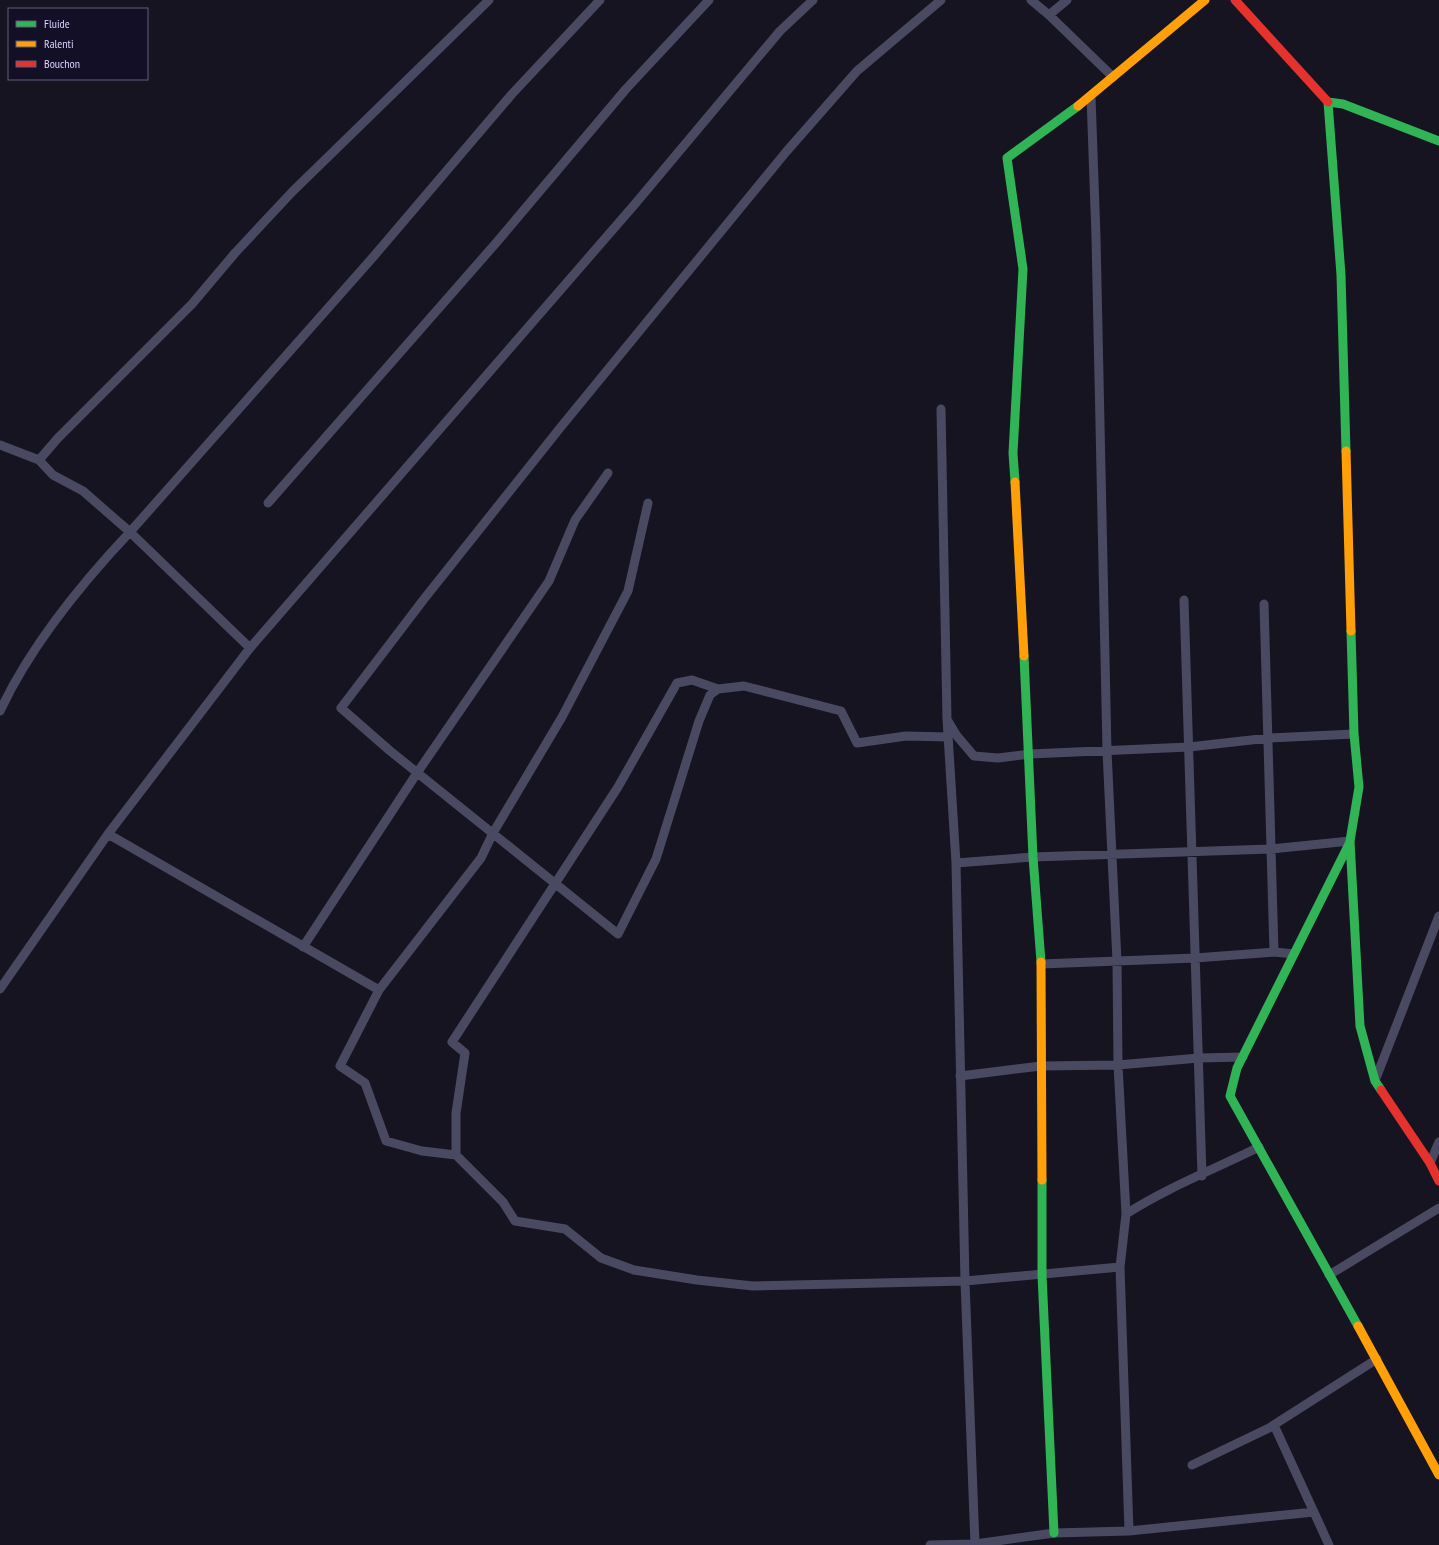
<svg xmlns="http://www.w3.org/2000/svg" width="1439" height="1545" font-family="'PT Sans Narrow',sans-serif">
  <rect width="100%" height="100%" fill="#161421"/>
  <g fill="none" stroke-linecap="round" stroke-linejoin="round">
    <path stroke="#4a4962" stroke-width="9" d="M1031,0L1049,15L1113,77
      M1049,15L1067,0
      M1091,97L1096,237L1107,751L1117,961L1118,1065L1126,1214L1120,1267L1129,1531
      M941,409L947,719L956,863L965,1281L975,1545
      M0,445L39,460L53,475L83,491L130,532L250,648
      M39,460L58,438L192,304L235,253L293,191L489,0
      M268,503L496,243L626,89L709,0
      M1184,600L1202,1176
      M1264,604L1274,952
      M718,689L710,695L699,721L656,859L618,934L389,750L341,708L424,599L560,428L786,152L857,71L941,0
      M0,711C31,645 80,585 130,532L374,256L512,94L600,0
      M948,721L957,736L974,756L998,758L1030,754L1189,747L1269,738L1354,734
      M108,834L379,990L481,858L493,833L562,717L628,591L648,503
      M956,863L1033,857L1271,849L1350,841
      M303,947L417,773L549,581L575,520L608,473
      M1041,964L1195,958L1274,952L1294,954
      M0,989L108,834L250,648L635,204L780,31L813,0
      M379,990L340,1066L365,1083L386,1141L422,1151L456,1155L503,1202L515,1221L565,1229L601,1258L634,1270L697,1280L753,1286L965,1281L1120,1267
      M960,1076L1041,1066L1118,1065L1199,1058L1243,1057
      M1376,1078L1439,916
      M456,1155V1113L465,1053L452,1042L618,787L677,683L692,680L718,689L744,686L841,711L857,743L906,736L948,737
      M1430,1163L1439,1142
      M1126,1214C1168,1187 1215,1169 1259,1147
      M1329,1275L1439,1208
      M1274,1425L1329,1545
      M1192,1465L1269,1428L1377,1359
      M930,1545L975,1544L1054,1533L1129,1531L1314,1512"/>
    <path stroke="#30b455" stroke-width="9" d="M1346,451L1341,275L1328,102L1343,104L1439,141
      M1015,482L1013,453L1023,269L1007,158L1078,106
      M1351,631L1354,734L1359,787L1350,841L1360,1026L1375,1081L1381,1090
      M1024,656L1033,857L1041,962
      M1350,842L1237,1068L1230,1096L1358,1326
      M1042,1180V1275L1054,1533"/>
    <path stroke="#ff9f0a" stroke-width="9" d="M1078,106L1205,0
      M1346,451L1351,631
      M1015,482L1024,656
      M1041,962L1042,1180
      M1358,1326L1439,1475"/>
    <path stroke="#e5322d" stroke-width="9" d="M1235,0L1328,102
      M1381,1090L1430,1163L1439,1181"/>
  </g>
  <rect x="8" y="8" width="140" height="72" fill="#130f26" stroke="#625e7d"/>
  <rect x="16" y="21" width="20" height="6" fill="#30b455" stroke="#625e7d"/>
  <text x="44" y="28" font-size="12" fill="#d9d4ff">Fluide</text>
  <rect x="16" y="41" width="20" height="6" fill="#ff9f0a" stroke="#625e7d"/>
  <text x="44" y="48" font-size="12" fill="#d9d4ff">Ralenti</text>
  <rect x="16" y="61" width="20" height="6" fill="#e5322d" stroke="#625e7d"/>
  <text x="44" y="68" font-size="12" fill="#d9d4ff">Bouchon</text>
</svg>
